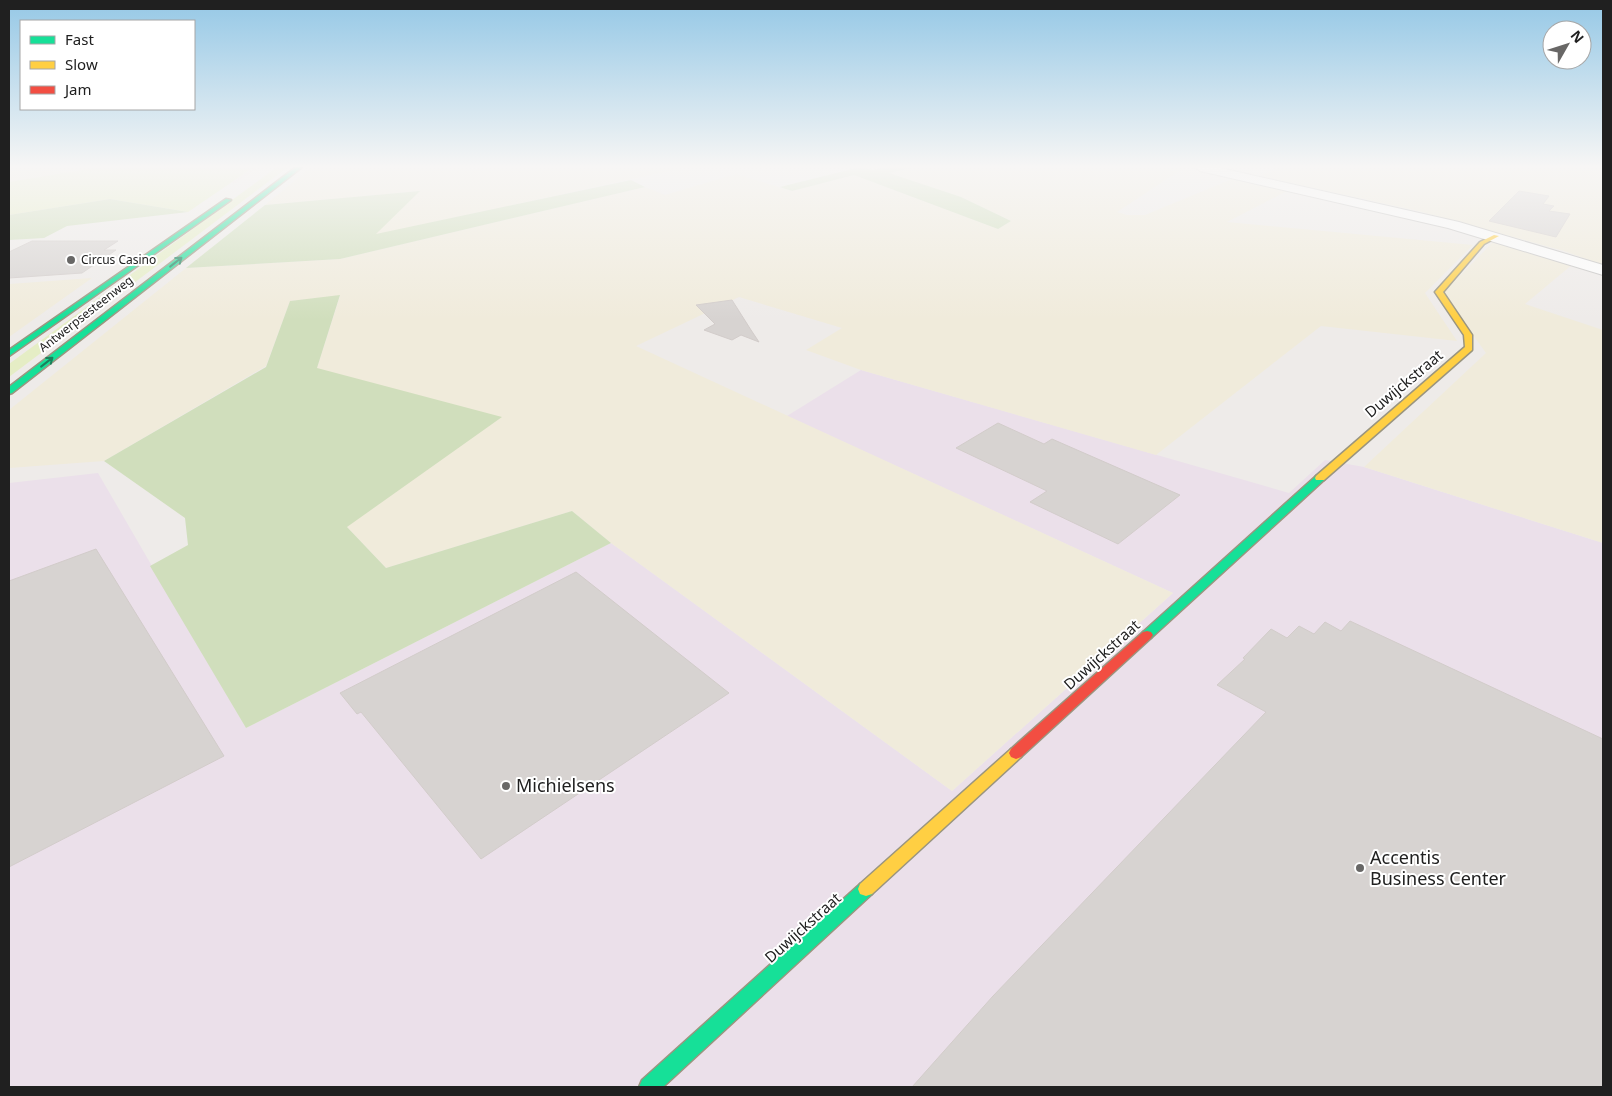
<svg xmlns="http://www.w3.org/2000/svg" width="1612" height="1096" font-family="'Noto Sans',sans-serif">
  <rect width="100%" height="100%" fill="#eeebe9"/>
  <path fill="#ebe0ea" d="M861,370L1289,493L1325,460L1364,467L1603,543V1087H9V483L98,473L246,728L611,543L952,791L1173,593L787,416Z"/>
  <path fill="#f0ebdb" d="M9,167H100L9,182Z
    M320,167H466L469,170L486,167H687L374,235L419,191L265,205L309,169Z
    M914,167H1185L1117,212L1127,215H1145L1237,177L1293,188L1227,222L1473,245L1425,293L1457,341L1321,326L1156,455L861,370L806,350L842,328L739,297L636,346L1173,593L952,791L611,543L572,511L386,568L347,527L317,368L340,296L290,301L266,366L104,461L9,468V410L186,268L340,259L645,187L665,195L736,174L792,191L854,175L998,229L1011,221L961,197L888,173Z
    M1282,167H1603V265L1564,251L1418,211L1259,176Z
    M1495,240L1573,264L1525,304L1603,330V543L1364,467L1486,353L1443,293Z
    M92,278L9,337V284Z"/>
  <path fill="#e5edc5" d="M100,167H254L188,212L110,199L9,215V182Z
    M277,167H288L9,377V364Z"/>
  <path fill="#d0debc" d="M860,167L873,170L887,167H914L889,173L961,197L1011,221L998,229L854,175L792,191L780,187Z
    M631,180L645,187L340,259L186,268L265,205L420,191L376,234Z
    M110,199L188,212L67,226L44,238L9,240V215Z
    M340,295L317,368L502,417L347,527L386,568L572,511L611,543L246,728L150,566L188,545L185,518L104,461L266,367L290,301Z"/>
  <path fill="#d7d3d1" stroke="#d2ccca" d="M1519,191L1549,196L1543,204L1554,206L1549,211L1570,214L1556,237L1489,221Z
    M32,241H118L104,250H116L82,273L9,278V252Z
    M732,300L751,330L759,342L741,335L732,340L704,330L715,324L696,305Z
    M998,423L1044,444L1052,439L1180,495L1118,544L1030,502L1047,491L956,448Z
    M96,549L224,756L9,867V581Z
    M576,572L729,693L481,859L361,712L357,714L340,693Z
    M1350,621L1603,739V1087H912L993,996L1266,712L1217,685L1245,659L1243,658L1271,629L1287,638L1299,626L1314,634L1325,622L1341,631Z"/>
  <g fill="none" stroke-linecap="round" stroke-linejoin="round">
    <defs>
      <path id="street" d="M1194,167H1216L1459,222L1603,265V275L1448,228L1200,171Z"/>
      <path id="fast" d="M296,167H302L12,393L9,394V387Z
        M226,199L231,200L9,356V350Z
        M1320,475L1324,476L1325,478L1324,480L1151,638H1143L1141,635L1143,632L1316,476Z
        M866,882L872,884L874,889L872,894L663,1087H639L642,1080L860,884Z"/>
      <path id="slow" d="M1494,235L1499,236L1484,244L1443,292L1472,335V350L1324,480H1316L1315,478L1316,476L1465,347L1464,335L1435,292L1480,242Z
        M1016,747L1021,749L1023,753L1021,757L872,894L866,896L860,894L858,889L860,884L1011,749Z"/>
      <path id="jam" d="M1147,631L1151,632L1153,635L1151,638L1021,757L1016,759L1011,757L1009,753L1011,749L1143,632Z"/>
    </defs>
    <use href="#street" stroke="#c5c4c3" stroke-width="2"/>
    <use href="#fast" stroke="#9a957f" stroke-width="3"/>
    <use href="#slow" stroke="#9a957f" stroke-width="3"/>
    <use href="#jam" stroke="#9a957f" stroke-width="3"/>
    <path stroke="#ecd9dc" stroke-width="2" stroke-dasharray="1 1" stroke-linecap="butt" d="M233,183L257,167"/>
    <use href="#street" fill="#fcfcfc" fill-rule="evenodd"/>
    <use href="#fast" fill="#16e098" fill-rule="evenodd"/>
    <use href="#slow" fill="#ffcf43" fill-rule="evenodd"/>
    <use href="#jam" fill="#f24e42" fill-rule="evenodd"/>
  </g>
  <defs><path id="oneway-shaft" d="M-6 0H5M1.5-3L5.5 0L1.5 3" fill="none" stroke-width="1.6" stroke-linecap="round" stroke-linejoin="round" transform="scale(1.25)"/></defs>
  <g stroke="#1b805c">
    <use href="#oneway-shaft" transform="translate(176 262) rotate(-38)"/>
    <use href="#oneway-shaft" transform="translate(47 362) rotate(-38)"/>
  </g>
  <linearGradient id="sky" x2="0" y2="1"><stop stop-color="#95c8e6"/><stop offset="0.52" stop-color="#f7f6f5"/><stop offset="1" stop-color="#f7f6f5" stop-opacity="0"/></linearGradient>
  <rect width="1612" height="320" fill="url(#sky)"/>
  <g fill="#686766" stroke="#fff" stroke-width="2">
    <circle cx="71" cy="260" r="5"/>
    <circle cx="506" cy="786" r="5"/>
    <circle cx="1360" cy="868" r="5"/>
  </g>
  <g text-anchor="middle" stroke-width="4" stroke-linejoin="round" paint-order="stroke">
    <g font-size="12" fill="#202020" stroke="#fff" text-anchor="start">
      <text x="81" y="264">Circus Casino</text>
    </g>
    <g font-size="12" fill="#202020" stroke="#fff">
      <text transform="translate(86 314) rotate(-38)" y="4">Antwerpsesteenweg</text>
    </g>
    <g font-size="15" fill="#202020" stroke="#fff">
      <text transform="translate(1404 384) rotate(-40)" y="5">Duwijckstraat</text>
      <text transform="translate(1102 655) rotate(-42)" y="5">Duwijckstraat</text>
      <text transform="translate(803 928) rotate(-42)" y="5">Duwijckstraat</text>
    </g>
    <g font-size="18" fill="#202020" stroke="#fff" text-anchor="start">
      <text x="516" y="792">Michielsens</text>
      <text x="1370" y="864">Accentis<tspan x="1370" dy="21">Business Center</tspan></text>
    </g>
  </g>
  <rect width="1612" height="1096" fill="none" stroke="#202020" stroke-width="20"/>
  <rect x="20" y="20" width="175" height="90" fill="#ffffff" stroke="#a6a6a6"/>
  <rect x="30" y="36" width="25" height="8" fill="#16e098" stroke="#a6a6a6"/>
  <text x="65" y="45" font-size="15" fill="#202020">Fast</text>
  <rect x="30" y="61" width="25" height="8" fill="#ffcf43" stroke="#a6a6a6"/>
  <text x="65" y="70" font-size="15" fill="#202020">Slow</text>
  <rect x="30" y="86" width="25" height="8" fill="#f24e42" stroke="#a6a6a6"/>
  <text x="65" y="95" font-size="15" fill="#202020">Jam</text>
  <g transform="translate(1567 45) rotate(51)"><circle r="24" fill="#ffffff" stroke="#a6a6a6"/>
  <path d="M0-4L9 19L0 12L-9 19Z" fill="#686766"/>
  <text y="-8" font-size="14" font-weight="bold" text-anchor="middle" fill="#202020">N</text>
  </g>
</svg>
